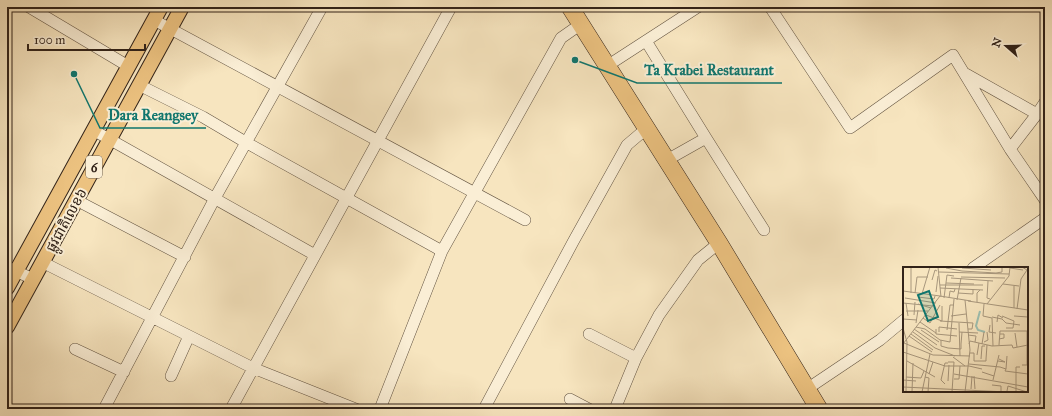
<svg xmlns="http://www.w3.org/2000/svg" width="1052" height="416" font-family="'IM FELL Great Primer','Noto Sans Khmer',serif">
  <rect width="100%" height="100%" fill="#f7e5bf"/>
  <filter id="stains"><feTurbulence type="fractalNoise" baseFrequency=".005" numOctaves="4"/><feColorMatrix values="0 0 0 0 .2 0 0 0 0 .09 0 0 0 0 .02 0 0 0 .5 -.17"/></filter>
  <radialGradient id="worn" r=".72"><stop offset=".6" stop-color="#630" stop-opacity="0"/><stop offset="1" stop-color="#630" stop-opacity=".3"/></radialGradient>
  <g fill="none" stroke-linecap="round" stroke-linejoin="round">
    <defs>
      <path id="minor" d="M29,7L128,66
        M770,7L850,128L953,55L1010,149L1045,200
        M154,20L525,220
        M646,41L706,138L764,230
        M607,66L698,7
        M966,74L1037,114
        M139,85L203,117L247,143L442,251
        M93,130L315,255
        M1010,149L1037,114L1045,102
        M667,160L706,138
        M76,200L185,257
        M42,262L253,368L356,409
        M7,267L33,279
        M973,268L1045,218
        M589,334L636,358
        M75,349L124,372
        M171,376L189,336
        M807,389L880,340L904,320
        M570,399L589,409
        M104,409L215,198L322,7
        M231,409L451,7
        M380,409L442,251L561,38L581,24
        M484,409L573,242L627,145L647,128
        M615,409L636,358L659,315L698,260L719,243"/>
      <path id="major" d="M7,288L161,7
        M7,327L182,7"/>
      <path id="highway" d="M570,7L719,243L819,409"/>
    </defs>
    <use href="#minor" stroke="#635442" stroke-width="12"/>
    <use href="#major" stroke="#322319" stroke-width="16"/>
    <use href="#highway" stroke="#322319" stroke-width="18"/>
    <use href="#minor" stroke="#faeed5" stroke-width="11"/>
    <use href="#major" stroke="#ecc280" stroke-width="14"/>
    <use href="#highway" stroke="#ecc280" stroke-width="17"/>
  </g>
  <g text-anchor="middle" stroke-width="4" stroke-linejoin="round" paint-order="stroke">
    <rect fill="#faeed5" stroke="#6e6051" stroke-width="1" x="86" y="156" width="16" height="22" rx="3"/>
    <g font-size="13" font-weight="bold" fill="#322319">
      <text x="94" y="172">6</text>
    </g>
    <g font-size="14" fill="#322319" stroke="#faeed5">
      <text transform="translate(66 220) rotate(-61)" y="5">ផ្លូវជាតិលេខ៦</text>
    </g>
  </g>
  <g transform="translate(903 267)">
    <rect width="125" height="125" fill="#f7e5bf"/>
    <path fill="none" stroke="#9dbfb0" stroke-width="2" d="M77,44L73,59L75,63L82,65"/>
    <path fill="none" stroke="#a8977d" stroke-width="1" d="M8,0V26M35,0L38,30M43,1L59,4M59,1L88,3M107,1L120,3M59,4L93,6L99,5V0M36,5L106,7M58,10L102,11M48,11L90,14M29,13L32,3L34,4M85,14L84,31L87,32M43,16L71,17M100,17L116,19M37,18H80M37,21L80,23M0,24L37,29M33,25L35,9M12,26L14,10H25M55,26L70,27V22M19,27L27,0M15,30L31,32L32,29M2,31L33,36M41,31L44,8L51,9M46,31L47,24L51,25L52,22M54,33L58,11M62,33L67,83L62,125M65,34L125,43M74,35V26L77,23M0,36L30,39M3,36L5,49M15,37L28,41M81,37L80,49L89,51M84,37L106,9L107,0M111,41V19M114,42L118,12L124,3L119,0M3,44H25M11,48L12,35M23,48L39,54V39M48,49L63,47M99,49L111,54L110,61H103M111,49L125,50M89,50L99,52L103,56L117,58M20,51L27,56L37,38M89,51L90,79M0,52L14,53M37,54L70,56L69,62H65M17,55L33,66M94,55L95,48L100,51M13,56L15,43M56,56L57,89M87,58L86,65L93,66M13,60L22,62L37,73L47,75M0,61L4,75L3,125M11,62L34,78M33,62V67L54,69M18,63L36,75M44,63L47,38H51M10,65L32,81M36,65V60L54,62M56,65L75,66M112,66L114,80M8,67L30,83M65,68L73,69L72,75M6,69L29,85M96,72L101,71V67H97M38,73V79L45,81L58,82V77M47,75L51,32M81,75L85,73L84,65M1,76L30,88L67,89M0,77L37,29L68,34M58,77L59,65M66,77L67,74L89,79L109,78L110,81L125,78M79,77L81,65M96,78L97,64H125M32,81L52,89M0,85L42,99H66M67,86H71V94H83V92M74,88L76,76M50,90L62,99M78,92L79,79H82M83,92L84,78M4,94L32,110M95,94L102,95L96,92M45,95H51L49,125M66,97L97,100L103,102L102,104L125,107M119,98H124V64M66,99L79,102M103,102L104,89M79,105L91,109M26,107L30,95M51,107L125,120M71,109L72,122M3,110L18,111L21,104M22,110L26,111L25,125M51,112H56L57,99M0,113L13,114M90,113L96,88M45,114L46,98M42,117L38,113L42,96H45M89,118L98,119V124M0,120L104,125M68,122L69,109M104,124L105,119L124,125M9,125L10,96M19,125L27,87M113,125V100H117"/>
    <path fill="#0f766e" fill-opacity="0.15" stroke="#0f766e" stroke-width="2" d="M26,24L35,50L25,54L15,28Z"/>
    <rect width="125" height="125" fill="none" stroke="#322319" stroke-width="2"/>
  </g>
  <path fill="none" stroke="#0f766e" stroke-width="1.5" d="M575 60L637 83H782M74 74L100 128H206"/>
  <g fill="#0f766e" stroke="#faeed5" stroke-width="1.5">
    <circle cx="575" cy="60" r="4"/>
    <circle cx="74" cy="74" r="4"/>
  </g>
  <g font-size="15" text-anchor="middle" font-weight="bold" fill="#0f766e" stroke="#faeed5" stroke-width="4" stroke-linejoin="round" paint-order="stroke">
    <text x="709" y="75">Ta Krabei Restaurant</text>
    <text x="153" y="120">Dara Reangsey</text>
  </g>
  <rect width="1052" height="416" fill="none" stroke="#f7e5bf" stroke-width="24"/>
  <rect x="8" y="8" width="1036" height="400" fill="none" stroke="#322319" stroke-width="2"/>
  <rect x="12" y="12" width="1028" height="392" fill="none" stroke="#322319"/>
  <g transform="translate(1006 46) rotate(290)" stroke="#faeed5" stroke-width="3" paint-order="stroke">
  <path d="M0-3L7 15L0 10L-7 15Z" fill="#322319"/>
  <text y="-6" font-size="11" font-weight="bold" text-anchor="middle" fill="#322319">N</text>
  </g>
  <path d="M28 44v6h117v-6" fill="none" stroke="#322319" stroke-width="2"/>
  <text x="34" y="44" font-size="12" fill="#322319" stroke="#faeed5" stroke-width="3" paint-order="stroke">100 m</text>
  <rect width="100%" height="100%" filter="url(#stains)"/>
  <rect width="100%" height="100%" fill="url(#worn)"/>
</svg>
